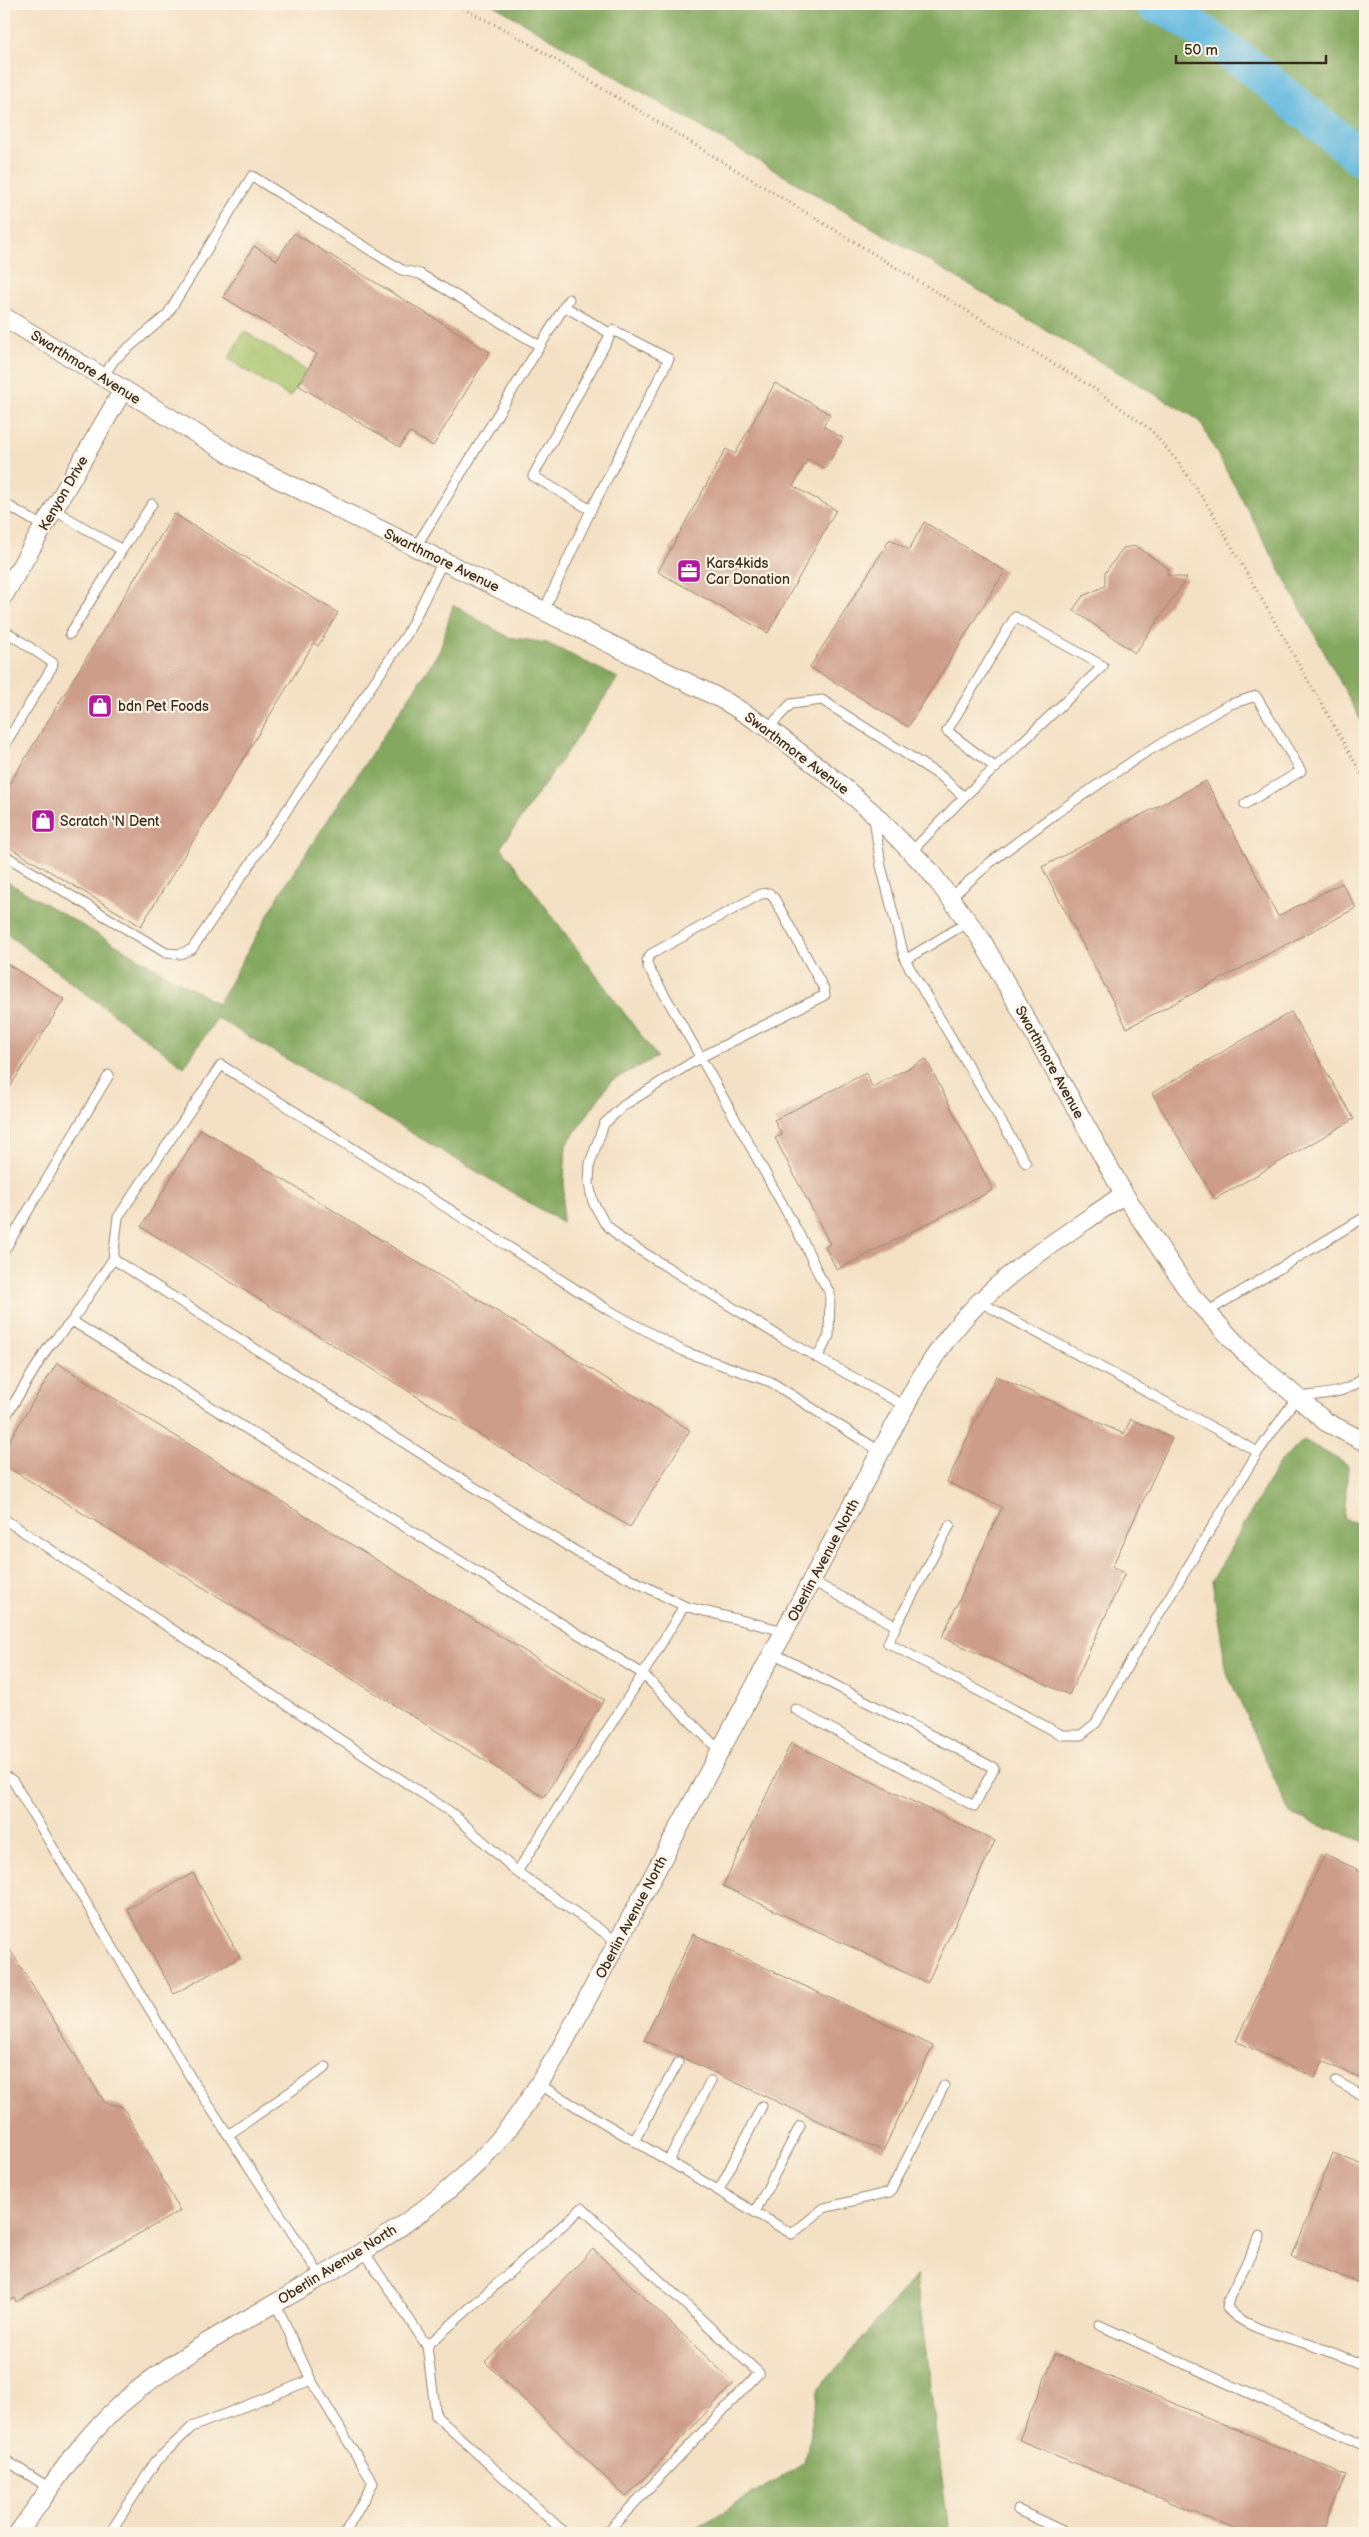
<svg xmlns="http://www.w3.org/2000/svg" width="1369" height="2537" font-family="'Balsamiq Sans',sans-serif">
  <rect width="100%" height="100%" fill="#fcf5e5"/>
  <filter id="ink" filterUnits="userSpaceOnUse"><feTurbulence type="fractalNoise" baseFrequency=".02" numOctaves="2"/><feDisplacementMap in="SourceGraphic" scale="10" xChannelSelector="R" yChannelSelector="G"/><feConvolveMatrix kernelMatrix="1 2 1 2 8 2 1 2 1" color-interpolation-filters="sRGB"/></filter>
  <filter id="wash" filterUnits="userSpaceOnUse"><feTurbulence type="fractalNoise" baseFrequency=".0096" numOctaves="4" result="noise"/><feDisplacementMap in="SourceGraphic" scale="20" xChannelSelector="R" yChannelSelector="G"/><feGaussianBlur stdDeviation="1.12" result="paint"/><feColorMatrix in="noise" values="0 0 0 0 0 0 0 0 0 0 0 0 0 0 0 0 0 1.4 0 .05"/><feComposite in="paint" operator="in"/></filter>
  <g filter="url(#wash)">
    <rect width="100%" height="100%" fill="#f4e1c5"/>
    <path fill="#a5c26a" stroke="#707644" d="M244,331L307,370L290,397L228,359Z"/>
    <path fill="#84a85e" stroke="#60693e" d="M492,4H1365V728L1199,420Z
      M453,605L508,637L547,643L618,678L501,847L657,1057L611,1081L566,1145L562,1222L217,1018L184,1067L4,932V880L218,1004L285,885L440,650Z
      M1304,1440L1348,1465L1344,1519L1365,1525V1842L1290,1814L1227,1673L1212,1581L1279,1463Z
      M916,2275L949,2533H688L805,2463L817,2391Z"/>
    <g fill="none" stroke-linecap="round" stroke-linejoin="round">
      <path stroke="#63bae0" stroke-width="36" d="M1153,4L1174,12L1252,68L1365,161"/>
    </g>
    <g id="blocks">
      <path fill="#ce9d8a" d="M294,233L490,352L433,446L409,432L400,447L298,385L317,354L223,297L254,246L277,260Z
        M775,383L830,414L823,426L843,438L825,469L808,459L793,486L836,510L768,633L658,572L726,449L735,454Z
        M174,514L338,613L318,646L314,643L141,926L4,844V793Z
        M924,522L1005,571L908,727L810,667L890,539L909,550Z
        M1136,546L1168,568L1167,575L1187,578L1135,653L1073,610L1083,596L1105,586V573L1123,548Z
        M1206,781L1278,916L1342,883L1356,908L1127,1028L1042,867Z
        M4,962L64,999L4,1097Z
        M1291,1012L1354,1119L1215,1199L1152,1093Z
        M926,1059L993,1190L837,1270L825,1247L830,1244L775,1138L782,1135L774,1120L866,1073L872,1087Z
        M201,1129L690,1430L630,1527L141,1227Z
        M57,1363L604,1700L544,1797L4,1465V1449Z
        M996,1376L1124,1434L1131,1419L1172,1438L1112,1567L1125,1573L1069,1695L942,1637L1002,1507L947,1482Z
        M791,1743L995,1841L927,1983L723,1886Z
        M1325,1854L1365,1873V2081L1323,2061L1315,2078L1236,2041Z
        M193,1873L240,1957L174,1994L127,1909Z
        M693,1934L933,2046L883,2151L644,2040Z
        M4,1940L105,2103L123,2107L180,2211L16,2302L14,2298L4,2303Z
        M1333,2153L1365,2166V2285L1292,2257Z
        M593,2249L734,2383L626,2497L485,2362Z
        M1055,2354L1346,2475L1322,2533H1244L1019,2440Z"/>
    </g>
  </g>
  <g filter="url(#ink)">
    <use href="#blocks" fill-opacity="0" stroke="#988672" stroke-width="1"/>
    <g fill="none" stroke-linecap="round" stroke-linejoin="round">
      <defs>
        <path id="lane" d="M564,306L611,334
          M103,377L114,360L167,315L252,176L402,270L420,274L540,346
          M4,503L44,527
          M54,510L122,550L70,634
          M415,548L569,299
          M122,550L152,504
          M544,610L591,510L669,359L613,330L533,476L591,510
          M4,630L53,663L52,667L4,746
          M768,728L791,704L822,700L942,777L964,797L911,852
          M964,797L1103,666L1015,617L947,731L996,768
          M874,818L881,866L905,960L1026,1163
          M4,855L166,953L180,954L192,949L407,634L443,561
          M950,898L992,861L1055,814L1143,754L1228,705L1256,696L1301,771L1245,804
          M905,960L968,922
          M4,1251L109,1075
          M980,1302L1258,1452L1297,1397C1319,1394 1354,1395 1365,1373
          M1207,1312L1365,1217
          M72,1321L113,1259
          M817,1358L829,1336L830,1293L819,1275L805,1245C753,1152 703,1058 648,967L647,960L651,954L761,894L769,893L774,898L824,989L825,995L699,1058L623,1106L604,1124L590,1163L589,1184L593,1202L604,1222L620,1238L779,1336L905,1406
          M4,1419L49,1346L72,1321L643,1674L719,1750
          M4,1519L452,1813L517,1872L618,1942
          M812,1581L896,1626L888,1643L1062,1735H1081L1096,1723L1128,1665L1258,1452
          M896,1626L950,1525
          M784,1631L684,1606L577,1552L113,1259L118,1217L221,1065L610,1311L685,1352L771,1382L881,1452
          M773,1653L994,1768L974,1806L795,1709
          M4,1775L13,1781L191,2078L321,2277
          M517,1872L643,1674L684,1606
          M1336,2081L1365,2097
          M538,2084L792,2234L824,2208L890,2192L944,2086
          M228,2135L326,2067
          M634,2141L678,2063
          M668,2161L711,2081
          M719,2190L762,2106
          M755,2212L800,2126
          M1260,2236L1229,2298L1227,2307C1240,2328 1291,2338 1314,2346C1332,2352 1348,2359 1365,2366
          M363,2250L427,2346L436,2416L565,2533
          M275,2302L311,2380
          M1099,2325L1365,2446
          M427,2346L582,2208L759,2373L606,2533
          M4,2459L51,2489
          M1018,2510L1067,2533
          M110,2533L156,2461L192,2427L311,2380L373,2483L345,2533"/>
        <path id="street" d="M4,317L238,459L725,701L768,728L835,780L873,813L929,870L981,939L1124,1194L1191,1295L1243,1351L1326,1422L1365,1442
          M4,595L123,390
          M18,2533C51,2488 80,2440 122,2403C189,2345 271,2309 346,2262C404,2227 470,2179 511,2125C528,2103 542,2078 557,2055L918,1382C928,1367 938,1350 950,1335C995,1276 1064,1237 1124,1194"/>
      </defs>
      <use href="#lane" stroke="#988672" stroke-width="11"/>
      <use href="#street" stroke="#988672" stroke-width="20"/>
      <path stroke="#988672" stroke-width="3" stroke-dasharray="1 4" stroke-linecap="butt" d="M454,4L510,32L1092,387L1151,430L1179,463L1212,512L1365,780"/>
      <use href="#lane" stroke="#fff" stroke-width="9"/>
      <use href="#street" stroke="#fff" stroke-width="18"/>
    </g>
  </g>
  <defs>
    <symbol id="office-square" viewBox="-11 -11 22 22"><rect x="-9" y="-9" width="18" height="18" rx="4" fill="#b5179e" stroke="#fcf5e5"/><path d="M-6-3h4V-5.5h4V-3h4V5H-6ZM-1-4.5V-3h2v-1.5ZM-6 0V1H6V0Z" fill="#fff"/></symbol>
    <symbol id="shop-square" viewBox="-11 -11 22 22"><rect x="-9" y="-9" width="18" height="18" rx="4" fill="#b5179e" stroke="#fcf5e5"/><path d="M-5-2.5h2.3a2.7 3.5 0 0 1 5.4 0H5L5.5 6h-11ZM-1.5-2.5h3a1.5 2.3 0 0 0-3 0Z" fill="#fff"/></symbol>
  </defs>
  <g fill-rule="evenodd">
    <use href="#office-square" x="675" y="557" width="28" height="28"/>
    <use href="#shop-square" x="86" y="692" width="28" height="28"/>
    <use href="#shop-square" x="29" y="807" width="28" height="28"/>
  </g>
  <g text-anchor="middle" stroke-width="4.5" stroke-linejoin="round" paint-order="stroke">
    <g font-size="14" fill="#3b2a1e" stroke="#fcf5e5">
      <text transform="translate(86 367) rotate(32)" y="5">Swarthmore Avenue</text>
      <text transform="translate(63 493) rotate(-60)" y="5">Kenyon Drive</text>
      <text transform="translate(442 560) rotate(26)" y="5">Swarthmore Avenue</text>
      <text transform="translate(797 753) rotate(37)" y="5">Swarthmore Avenue</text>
      <text transform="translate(1050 1062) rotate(61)" y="5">Swarthmore Avenue</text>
      <text transform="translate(823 1560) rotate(-62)" y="5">Oberlin Avenue North</text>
      <text transform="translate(631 1917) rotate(-62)" y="5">Oberlin Avenue North</text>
      <text transform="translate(337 2264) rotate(-32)" y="5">Oberlin Avenue North</text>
    </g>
    <g font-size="14" fill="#3b2a1e" stroke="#fcf5e5" text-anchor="start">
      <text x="706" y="568">Kars4kids<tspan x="706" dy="16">Car Donation</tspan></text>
      <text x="118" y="711">bdn Pet Foods</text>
      <text x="60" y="826">Scratch 'N Dent</text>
    </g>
  </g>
  <rect width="1369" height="2537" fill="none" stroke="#fcf5e5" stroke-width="20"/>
  <path d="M1176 55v8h150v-8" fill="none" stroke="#3b2a1e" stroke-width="2.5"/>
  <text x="1184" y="55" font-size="15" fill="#3b2a1e" stroke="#fcf5e5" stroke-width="4" paint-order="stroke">50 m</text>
</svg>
